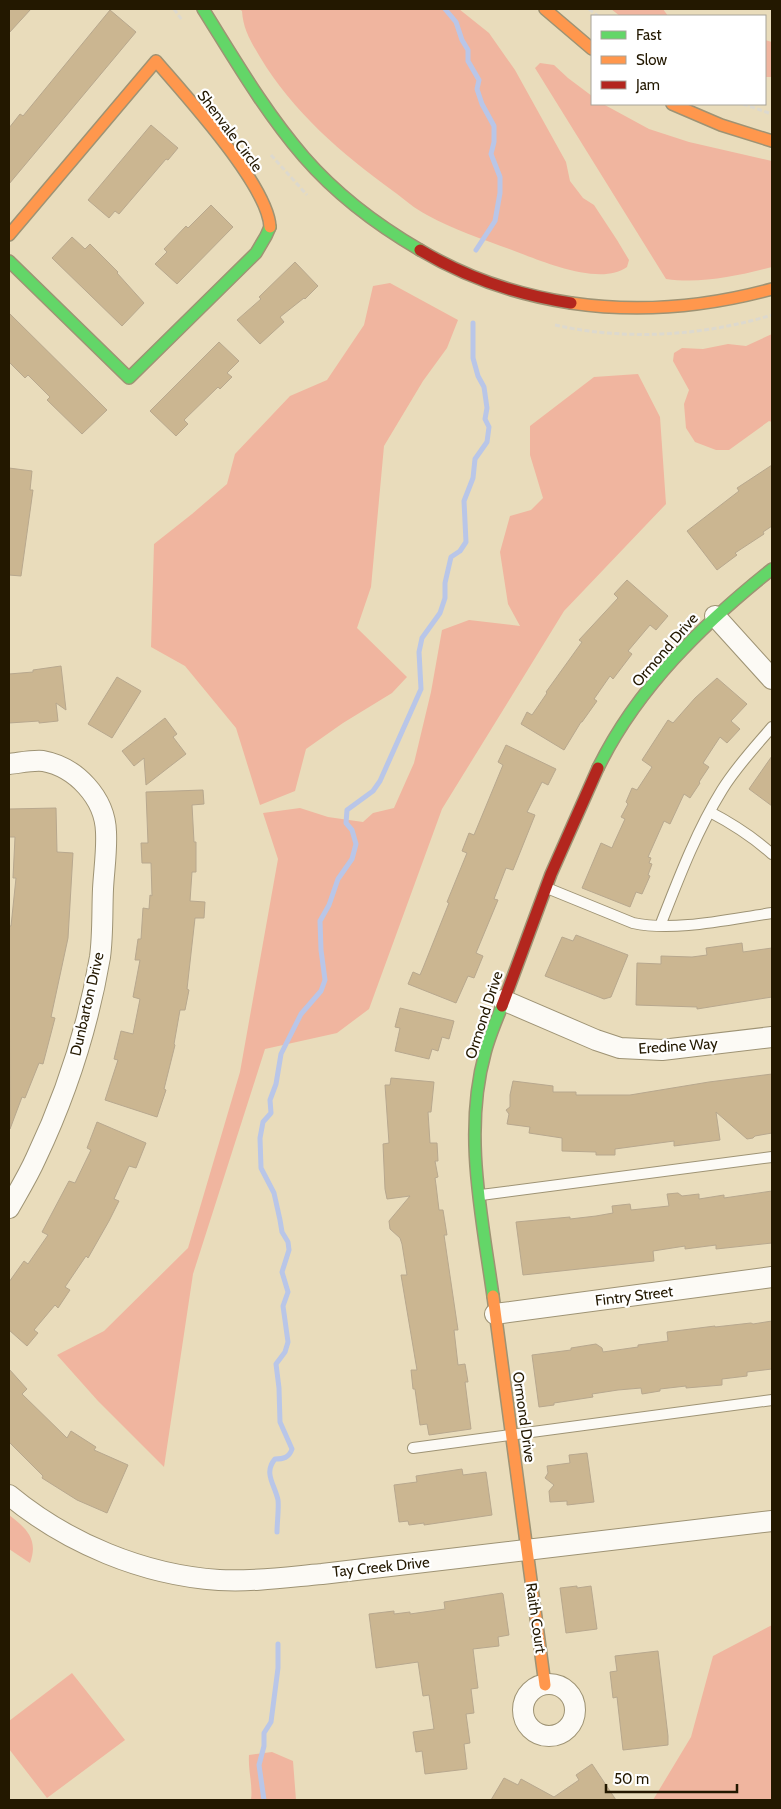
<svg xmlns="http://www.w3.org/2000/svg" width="781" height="1809" font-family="Cabin,sans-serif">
  <rect width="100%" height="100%" fill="#e9dcbb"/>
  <path fill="#f0b59f" d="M239,9H459L489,33L515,70L566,162L570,181L583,198L594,205L617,240L629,260L627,267C603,285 551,265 525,255C492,242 458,232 427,215C415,209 404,199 393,191C341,153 293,112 260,57C251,42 243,29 242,11Z
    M611,9H663L668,16H620Z
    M765,40L772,42V77H765Z
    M540,63L554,65L568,78L592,96V104H603L649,129L689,142L772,161V267C738,276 701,284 666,279L535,68Z
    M390,283L458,320L447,348L423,381L384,446L371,587L357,628L407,677L392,693L343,723L306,749L295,791L260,805L236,728L185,666L151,647L154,544L192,514L227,484L235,454L290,396L327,380L364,325L373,286Z
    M772,334V422L769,421L729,450H716L695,442L686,428L684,404L689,390L673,361L674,353L682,348L703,349L728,344L746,346Z
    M638,374L660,417L666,504L564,611L442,809L369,1009L337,1033L265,1049L193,1274L164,1467L98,1401L57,1355L104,1331L188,1248L240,1072L278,859L263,813L300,808L328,817L363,822L373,813L394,808L414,763L431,692L442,630L469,620L520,626L508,604L500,552L510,516L531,510L543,498L530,455V426L594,377Z
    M9,1515C26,1528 39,1539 30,1563L9,1549Z
    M772,1625V1800H653L691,1737L713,1656Z
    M72,1673L125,1740L47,1798L9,1749V1721Z
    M272,1752L293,1761L296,1800H251C253,1785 248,1771 249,1755Z"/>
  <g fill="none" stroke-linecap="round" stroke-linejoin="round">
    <path stroke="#b9c6e8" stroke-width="5" d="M445,9L456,22L462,40L468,50V61L479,80L477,89L482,104L494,126V142L491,154L500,177V193L495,221L476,250
      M277,1532C277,1523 279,1508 278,1500C275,1485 263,1473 275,1459C283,1459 289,1458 292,1449L280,1422L279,1388L276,1364L285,1352L288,1342L283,1306L288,1292L282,1272L289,1250L288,1242L282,1232L280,1220L274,1193L261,1168L260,1138L263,1122L271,1113L270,1100L276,1084L281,1054L301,1014L321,991L325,980L321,950L320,921L329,905L338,879L352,859L356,844L352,830L346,823L347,810L373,791L380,781L421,689L419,652L422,638L440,613L445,598V583L451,557L460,551L466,542L464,501L473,478L475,459L487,442L489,427L485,419L487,408L484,387L478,376L473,358V323
      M264,1800L259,1765L264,1746V1733L271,1722L278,1668V1644"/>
  </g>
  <path fill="#cbb691" stroke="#b8a88e" d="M9,9H31L9,33Z
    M110,10L136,32L9,184V128L20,114L23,116Z
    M151,125L178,148L168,160L166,159L119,214L115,211L109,218L88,200Z
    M211,205L233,227L177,284L155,264L167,252L164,249L186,226L188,228Z
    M72,237L85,249L90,244L118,272L117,273L144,303L122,326L52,258Z
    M295,262L318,286L305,299L304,298L280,317L284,322L260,344L237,320L261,299L259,297Z
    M9,313L107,410L82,434L47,400L50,397L28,375L25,378L9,362Z
    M219,342L239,361L227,373L232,377L220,389L218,387L184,420L188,424L176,436L150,411Z
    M772,465V526L763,532L764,534L735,553L737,555L717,570L687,531L739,491L737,488Z
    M9,468L32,471L30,490H33L21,576L9,575Z
    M627,580L668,616L656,630L650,625L628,651L632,654L613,679L610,676L594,699L597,701L582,722H581L564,750L521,724L527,712L532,715L547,693L546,692L582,642L579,640L618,598L614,594Z
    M61,666L66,710L56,703L58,721L39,723V721L9,723V674L33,672V670Z
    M117,677L141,691L112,738L88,724Z
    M717,678L747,704L731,721L740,729L727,743L720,737L703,763L709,767L699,782L700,783L690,798L684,794L670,824L664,821L648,857L651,858L649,863L652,864L648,875L650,876L642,894L636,892L630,907L582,888L601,843L612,848L614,843L625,819L621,817L628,804L626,802L632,788L637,790L652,767L642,760L668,720L673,723L695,698Z
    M165,718L177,734L173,737L186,754L146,785L144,758L134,766L122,751Z
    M506,745L556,769L548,785L542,782L527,812L535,815L513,870L506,868L494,899L498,900L476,953L483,956L474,978L468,976L456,1003L408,984L413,972L420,975L423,968L449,903L447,902L467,853L462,851L469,833L474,835L503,765L498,762Z
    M772,756V806L749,789Z
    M203,790L204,804L192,805L194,842H196V872H192L190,901L205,902L204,918H195L187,989L189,990L185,1010H180L174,1044L175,1045L164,1089L166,1090L157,1117L105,1100L118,1060L114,1059L121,1031L133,1034L140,999L133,997L140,960H135L138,939H141L143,908L149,909L150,895L152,896L151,863H142L141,843H148L146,792Z
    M56,808L57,852L73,853L68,938L51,1017L55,1018L43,1064L39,1063L25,1098L22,1097L10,1129L9,926H11L16,878H13L15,837H9V809Z
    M576,935L628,955L611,997L604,999L545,976L562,937L573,941Z
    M742,943L743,952L772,948V997L697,1009V1007L636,1005L637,963L661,964V956L692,957L707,955L706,948Z
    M400,1008L454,1021L449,1039L442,1037L438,1051L432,1049L429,1059L395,1051L400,1028L395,1027Z
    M772,1074V1133L755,1136L753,1138L747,1139L716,1112L720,1140L674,1146V1141L615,1149V1155H596V1152L562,1151V1138L529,1133L530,1127L507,1124L509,1114L506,1110L510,1107V1095L513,1081L553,1086V1092H576V1095H630L709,1082Z
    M391,1078L434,1082L431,1112H428L430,1143H437L438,1161H435L438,1177L435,1178L436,1185L439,1210H443L447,1235H444L458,1330H454L458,1365L465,1364L468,1382H465L471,1429L429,1435L427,1424L420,1425L415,1389H413L411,1370H417L401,1275H407L402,1244L400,1238L390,1229L389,1221L410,1196L387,1199L385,1189L383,1144L389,1143L385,1085H390Z
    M97,1122L146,1143L136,1168L129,1166L114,1199L119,1201L109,1221L88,1258L86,1256L65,1287L70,1290L58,1308L55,1305L34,1330L38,1333L27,1346L9,1330V1282L24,1261L28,1264L48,1235L42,1232L69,1181L75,1183L91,1150L87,1148Z
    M772,1191V1243L716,1249V1245L685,1249V1246L653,1251L654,1261L523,1275L516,1222L570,1217V1219L596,1216L613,1213L612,1206L630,1204L631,1210L669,1206L667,1194L678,1193L682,1196L699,1194V1199L724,1195V1198Z
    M772,1321V1369L747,1372V1376L722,1379V1385L686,1388V1386L660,1389V1391L642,1394L641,1388L618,1390L592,1394L593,1397L554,1403V1405L539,1407L532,1355L571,1350V1348L596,1344L602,1348L603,1352L638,1347V1345L668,1341L667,1332L715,1326V1327L751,1323L753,1324Z
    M9,1369L27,1389L22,1394L67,1438L71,1431L96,1447L94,1450L128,1465L107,1513L77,1500L42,1478L43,1476L9,1442Z
    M587,1453L594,1502L567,1505V1501L550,1502L549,1491L554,1485L545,1478L548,1473L547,1466L570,1463L569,1455Z
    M462,1469L463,1475L486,1472L492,1515L424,1525V1523L409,1525L408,1521L399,1522L394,1485L417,1482L416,1476Z
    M577,1586V1588L591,1586L597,1629L566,1633L560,1588Z
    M502,1593L503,1594L509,1635L498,1637L499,1646L473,1649L478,1688L471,1689L474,1713L466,1714L470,1743L464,1744L467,1769L425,1774L422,1751L416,1752L413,1732L434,1729L429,1695L423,1696L418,1662L376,1668L369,1614L394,1611V1614L410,1612V1614L445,1609L444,1602Z
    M658,1651L668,1736V1745L623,1750L617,1697L613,1698L610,1672L617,1671L615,1656Z
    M592,1764L616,1800H491L504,1778L518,1785L521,1779L554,1797L579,1780L576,1775Z"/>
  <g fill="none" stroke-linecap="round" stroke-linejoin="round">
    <defs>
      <path id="lane" d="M710,812C733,824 753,837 772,854
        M547,888L633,923C675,932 730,919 772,913
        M660,926C678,880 696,832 722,790C736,767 755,747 772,727
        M481,1195L772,1157
        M413,1448L772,1400"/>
      <path id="street" d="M715,616L772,679
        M9,764C19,763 32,760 43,761C76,767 105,798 106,832C107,851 104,870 103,889C102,911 103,935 100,957C88,1027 66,1095 36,1158C28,1176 18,1192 9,1208
        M503,1000L596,1040L620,1048L662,1050L772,1037
        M495,1314L772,1277
        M9,1495C67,1543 143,1575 219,1580C253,1582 288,1577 322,1574L772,1521
        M523 1710a26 26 0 1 1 52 0a26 26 0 1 1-52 0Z"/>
      <path id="fast" d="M203,9C235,60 265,112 304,157C337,195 377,225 420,250
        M9,261L129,378L256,253L266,236L270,227
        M598,768C637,688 703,624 772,569
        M493,1296C482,1217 463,1132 485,1053C489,1037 496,1021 502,1006"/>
      <path id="slow" d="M545,9L592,49
        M672,104L721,125L772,141
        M9,235L156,61C185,95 268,185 270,227
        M571,303C639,313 706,307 772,289
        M493,1296L545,1685"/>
      <path id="jam" d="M420,250C467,278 518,295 571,303
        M502,1006L551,874L598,768"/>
    </defs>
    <use href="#lane" stroke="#9e9374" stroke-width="12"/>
    <use href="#street" stroke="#9e9374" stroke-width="22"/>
    <use href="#fast" stroke="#9e9374" stroke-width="14"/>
    <use href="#slow" stroke="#9e9374" stroke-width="14"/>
    <use href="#jam" stroke="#9e9374" stroke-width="14"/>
    <path stroke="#ddd9ce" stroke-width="3" stroke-dasharray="5 2.5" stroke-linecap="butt" d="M174,9L182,20
      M589,9L598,16
      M743,104L772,114
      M271,155L307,195
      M555,325C626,341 703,336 772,315"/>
    <use href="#lane" stroke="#fcfaf5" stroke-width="10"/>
    <use href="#street" stroke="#fcfaf5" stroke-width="20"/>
    <use href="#fast" stroke="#63d668" stroke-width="11"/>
    <use href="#slow" stroke="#ff974d" stroke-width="11"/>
    <use href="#jam" stroke="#b3261e" stroke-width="11"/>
  </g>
  <g text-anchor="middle" stroke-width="4.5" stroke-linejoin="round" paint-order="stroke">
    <g font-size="15" fill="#231800" stroke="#fff">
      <text transform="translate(230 131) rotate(53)" y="5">Shenvale Circle</text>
      <text transform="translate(665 650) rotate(-49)" y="5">Ormond Drive</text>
      <text transform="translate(87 1004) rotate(-77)" y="5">Dunbarton Drive</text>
      <text transform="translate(484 1015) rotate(-72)" y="5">Ormond Drive</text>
      <text transform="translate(678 1046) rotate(-4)" y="5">Eredine Way</text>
      <text transform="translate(634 1296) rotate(-7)" y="5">Fintry Street</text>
      <text transform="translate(524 1417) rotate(82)" y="5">Ormond Drive</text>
      <text transform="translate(381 1567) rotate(-6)" y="5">Tay Creek Drive</text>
      <text transform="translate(536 1618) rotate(82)" y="5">Raith Court</text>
    </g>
  </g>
  <rect width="781" height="1809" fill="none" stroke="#231800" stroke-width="20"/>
  <rect x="591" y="15" width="175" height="90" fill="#ffffff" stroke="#a7a399"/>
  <rect x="601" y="31" width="25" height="8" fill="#63d668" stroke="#a7a399"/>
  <text x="636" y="40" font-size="15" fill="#231800">Fast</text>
  <rect x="601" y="56" width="25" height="8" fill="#ff974d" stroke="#a7a399"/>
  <text x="636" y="65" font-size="15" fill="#231800">Slow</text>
  <rect x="601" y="81" width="25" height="8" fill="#b3261e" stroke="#a7a399"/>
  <text x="636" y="90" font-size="15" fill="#231800">Jam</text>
  <path d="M606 1784v8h131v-8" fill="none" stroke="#231800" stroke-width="2.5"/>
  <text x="614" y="1784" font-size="15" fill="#231800" stroke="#ffffff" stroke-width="4" paint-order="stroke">50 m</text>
</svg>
